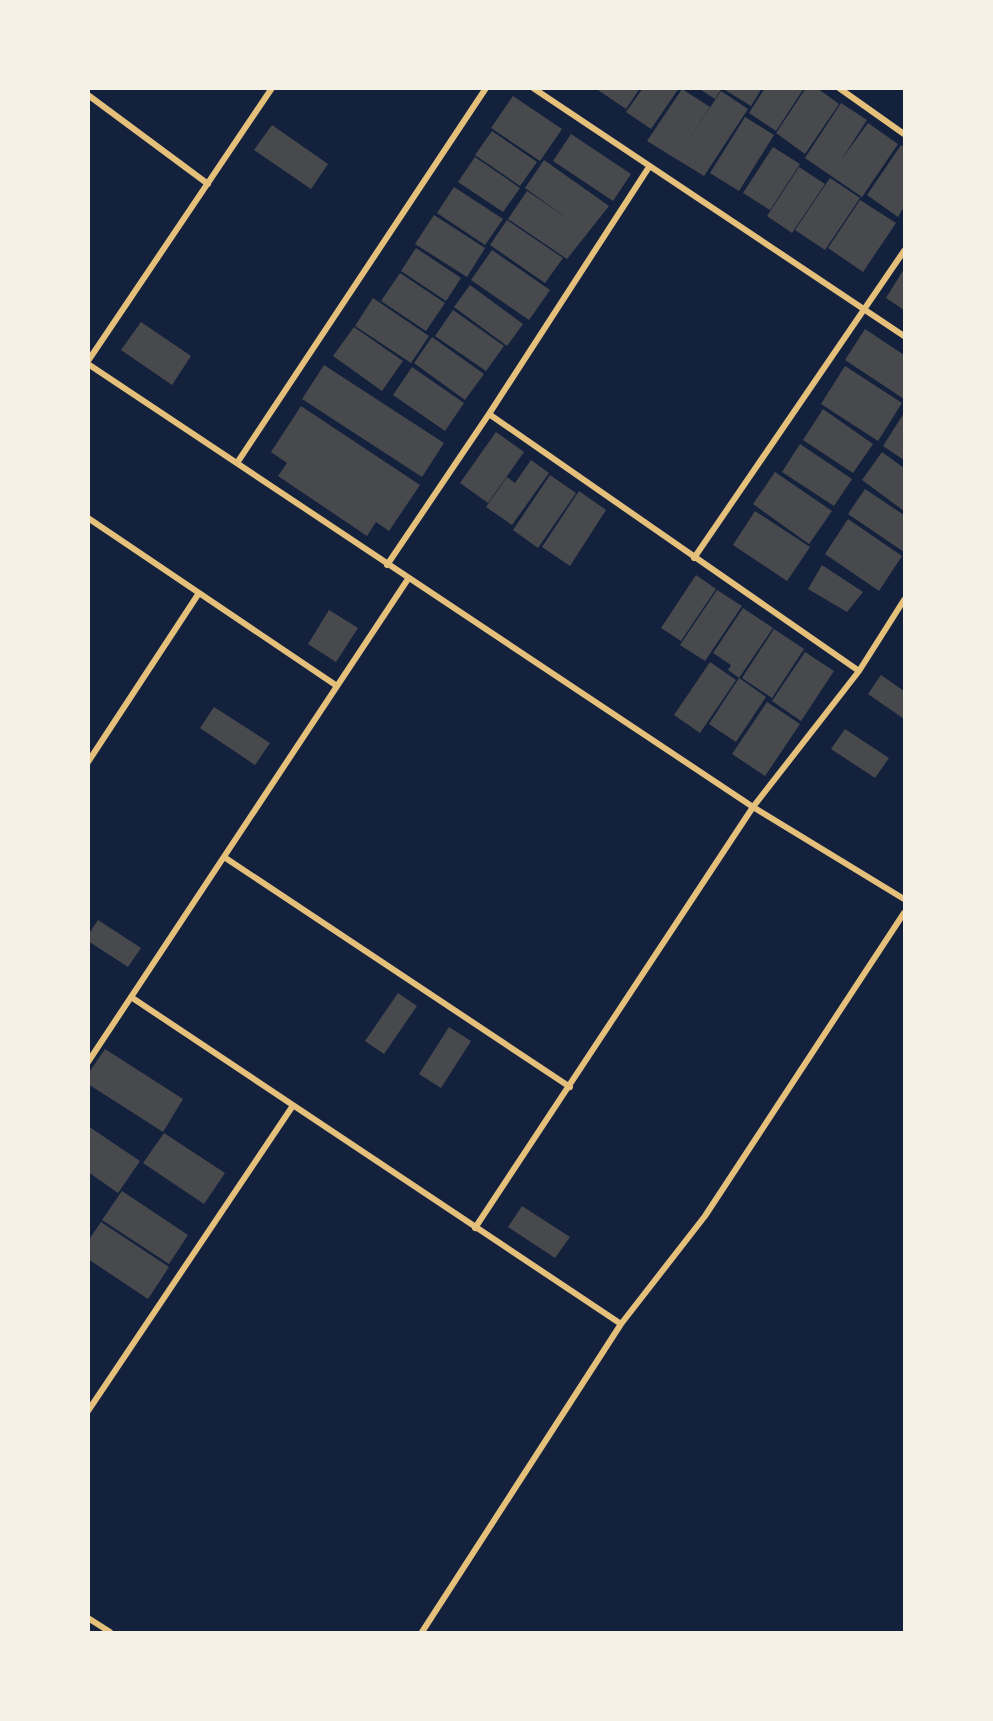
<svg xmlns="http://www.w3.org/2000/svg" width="993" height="1721" font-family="'DM Sans',sans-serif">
  <rect width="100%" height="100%" fill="#14213d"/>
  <path fill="#48494c" d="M595,88H640L626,109Z
    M643,88H679L651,129L626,112Z
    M698,88H722L715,99Z
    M726,88H762L751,106L725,90Z
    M765,88H804L776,131L749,113Z
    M806,88H817L839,104L805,154L776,133Z
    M682,89L710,107L683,148L721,91L748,109L704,176L647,141Z
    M513,96L562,129L540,161L491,128Z
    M841,103L867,120L841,160L868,123L898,144L862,197L805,158Z
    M745,117L774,135L739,191L710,173Z
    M272,125L328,164L311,189L254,150Z
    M492,131L537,162L520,186L475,155Z
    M571,134L631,174L613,201L553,161Z
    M901,145L904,147V207L898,217L867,195Z
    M773,147L800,164L770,210L743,193Z
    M475,157L520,188L503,212L458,182Z
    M544,160L609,206L567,259L508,219L527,191L567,218L525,188Z
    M799,167L825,184L792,233L767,216Z
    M830,178L860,198L825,250L795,230Z
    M454,187L503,219L485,245L437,213Z
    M860,200L896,223L863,272L828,248Z
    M434,215L485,248L467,277L415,244Z
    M507,220L563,258L545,283L490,245Z
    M416,248L461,278L446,301L401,271Z
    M492,250L550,290L529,320L471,280Z
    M904,269V310L886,298Z
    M400,273L445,303L426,331L381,301Z
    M470,285L523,324L507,346L454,307Z
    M373,298L429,336L411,363L355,326Z
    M453,310L504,346L486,371L435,336Z
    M141,322L191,356L172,385L121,350Z
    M354,327L403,361L382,391L333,356Z
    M865,329L904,355V399L845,360Z
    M432,337L484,374L465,400L414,363Z
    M324,365L444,443L422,477L302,399Z
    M845,366L902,403L878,441L821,404Z
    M412,367L464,403L445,431L393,395Z
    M301,406L420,485L389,531L376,522L367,536L278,476L287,463L271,452Z
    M823,409L873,444L853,473L803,440Z
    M904,413V460L883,446Z
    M496,432L524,452L488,503L460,483Z
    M800,444L852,479L834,506L782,472Z
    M882,452L904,468V511L862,480Z
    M531,460L549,473L512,525L486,507L507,477L515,483Z
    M775,472L832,511L809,544L753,504Z
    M550,475L576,493L538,548L513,530Z
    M865,489L904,515V552L848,514Z
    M579,491L606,510L570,566L542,547Z
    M755,511L810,547L787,581L733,545Z
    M848,519L902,556L879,591L825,554Z
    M822,565L863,592L847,612L808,589Z
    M696,575L716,589L681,641L661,628Z
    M717,590L742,606L705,661L680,645Z
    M743,608L773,628L739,678L728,670L731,665L713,653Z
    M329,610L358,628L336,662L308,644Z
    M774,629L804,649L772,698L742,678Z
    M805,652L834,671L801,721L772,701Z
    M710,662L736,680L700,733L674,715Z
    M881,675L904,691V719L868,694Z
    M739,678L766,697L736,742L709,724Z
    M767,702L800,724L765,776L732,754Z
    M214,707L270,743L255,765L200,728Z
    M845,729L889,758L875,778L831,749Z
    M98,920L141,948L128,967L88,941V935Z
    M398,993L417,1006L384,1054L365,1041Z
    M449,1027L471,1041L441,1088L419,1074Z
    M105,1049L183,1099L163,1132L88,1084V1074Z
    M88,1126L140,1161L118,1193L88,1172Z
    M164,1133L225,1173L204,1204L143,1163Z
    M122,1191L188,1235L169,1264L102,1220Z
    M522,1206L570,1237L555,1258L508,1227Z
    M101,1222L169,1267L148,1299L88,1259V1241Z"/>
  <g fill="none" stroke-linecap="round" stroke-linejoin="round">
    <path stroke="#e5c07b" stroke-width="6" d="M533,88L904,336
      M839,88L904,134
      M88,95L208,184
      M88,361L272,88
      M88,364L753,807L904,899
      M489,414L859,671
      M237,463L486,88
      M88,518L337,686
      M694,558L904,251
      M387,565L489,414L649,167
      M88,762L199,593
      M224,857L570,1087
      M131,997L621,1324
      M88,1062L408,579
      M475,1228L753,807L859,671L904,600
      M88,1411L292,1107
      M88,1618L110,1632
      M422,1632L621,1324L705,1216L904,913"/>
  </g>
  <rect width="993" height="1721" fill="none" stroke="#f6f1e7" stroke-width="180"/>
</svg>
